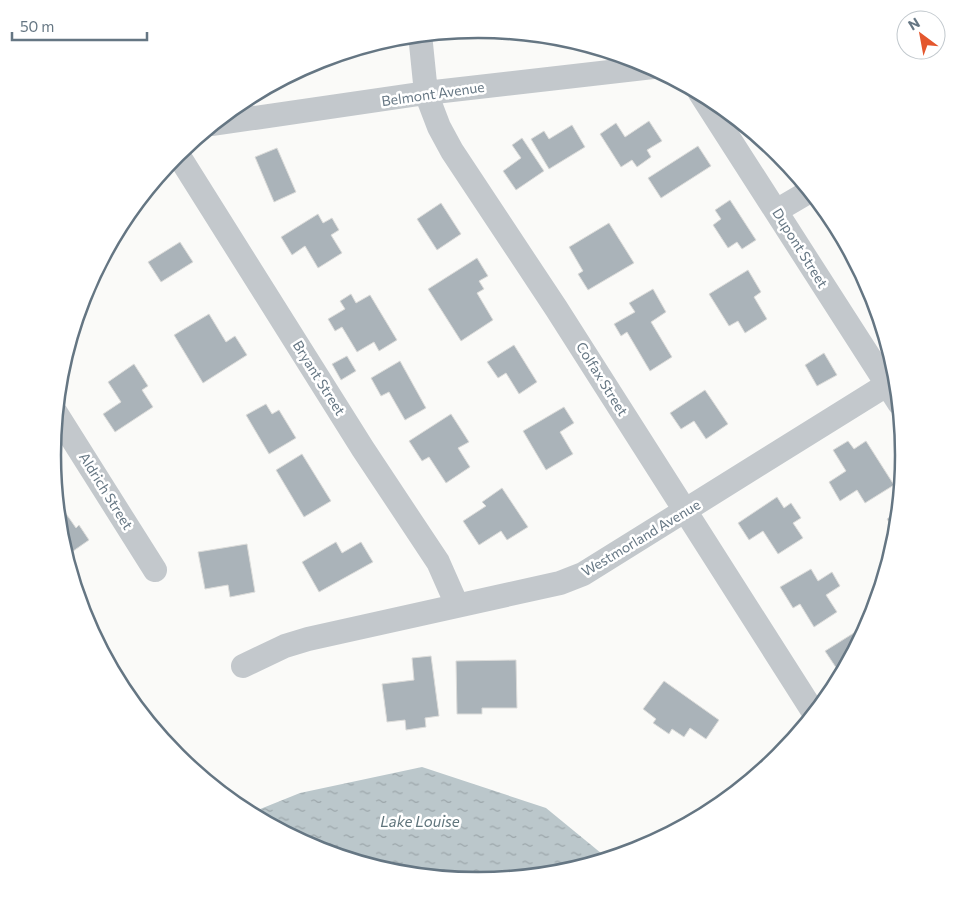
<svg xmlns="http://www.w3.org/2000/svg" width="956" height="909" font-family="Commissioner,sans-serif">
  <defs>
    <pattern id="water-ripples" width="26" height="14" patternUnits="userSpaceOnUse" patternTransform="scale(1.25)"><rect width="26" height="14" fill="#bbc7cb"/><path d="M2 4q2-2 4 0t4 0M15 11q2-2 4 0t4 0" fill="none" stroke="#9ca6aa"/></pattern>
  </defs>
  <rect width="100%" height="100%" fill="#fafaf8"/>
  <path fill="url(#water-ripples)" d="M422,767L546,808L607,858L561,872L478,880L395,872L315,848L250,813L300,793Z"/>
  <path fill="#aab3b9" stroke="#dcdcda" d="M386,40L387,48L365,52L364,46Z
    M649,121L662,141L647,150L651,157L637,167L632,160L621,167L600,134L616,123L625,137Z
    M572,125L585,147L549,169L531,139L544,131L549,139Z
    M522,138L544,171L516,190L503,171L521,158L512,145Z
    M698,146L711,166L661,198L648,178Z
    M277,148L296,192L274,202L255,157Z
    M730,200L756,240L742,249L737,242L728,248L713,225L721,219L715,210Z
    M441,203L461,234L437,250L417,219Z
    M318,214L323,223L332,218L339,230L331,235L342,253L318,268L305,246L292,255L281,237Z
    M609,223L634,263L588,290L578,274L583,271L569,247Z
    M180,242L193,262L161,282L148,262Z
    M477,258L488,276L479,281L484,289L477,293L493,320L461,341L428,289Z
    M748,270L761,292L754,297L767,319L745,333L738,321L729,326L709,294Z
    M653,289L666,312L651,322L672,357L650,371L627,332L621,336L614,324L635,312L629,303Z
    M351,294L356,303L370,295L397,340L379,351L374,342L357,352L342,327L335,331L328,319L345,309L340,301Z
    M209,314L226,342L235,336L247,355L203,383L174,335Z
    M514,345L537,382L519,394L506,373L498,378L487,362Z
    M824,353L837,375L817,386L805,365Z
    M347,356L356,371L341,380L332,364Z
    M400,361L426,408L405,420L389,392L381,396L371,378Z
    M134,364L148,386L142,390L153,407L115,432L103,414L121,402L108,382Z
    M705,390L728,424L706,439L694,421L681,429L670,413Z
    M266,404L272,414L279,410L296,438L269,454L246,415Z
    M564,407L574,423L560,432L573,454L546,470L523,431Z
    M451,414L469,442L458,448L470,467L446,483L429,457L422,461L409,441Z
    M848,441L854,449L866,441L894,485L865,503L857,490L840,501L829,482L846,471L833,450Z
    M302,454L331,501L304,517L276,470Z
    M502,488L528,527L507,540L501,531L479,545L463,521L486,506L482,502Z
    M777,497L784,508L791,503L801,518L793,523L803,538L778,554L763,531L749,540L738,523Z
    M60,505L76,528L79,525L89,540L66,556L60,537L57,507Z
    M898,511L896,533L887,519Z
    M336,542L342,553L361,542L373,562L319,592L302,562Z
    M247,544L255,592L230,597L228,585L205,589L198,552Z
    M811,569L818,581L832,572L840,586L826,595L837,612L814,627L800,604L793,608L780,587Z
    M857,631L861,637L841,675L825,651Z
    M431,656L439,716L425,718L426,727L406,730L405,720L387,722L382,684L414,680L412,658Z
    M516,660L517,708H482V714H457L456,661Z
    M664,681L719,720L706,739L690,728L684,737L672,729L669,734L653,723L656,719L643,709Z
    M760,763L764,768L728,797L725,794Z"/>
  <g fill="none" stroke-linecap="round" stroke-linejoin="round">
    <path stroke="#c3c8cc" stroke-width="24" d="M420,34L426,93L439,127L452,151L556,308L814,713
      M700,93L899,403
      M213,124L426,93L653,67
      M177,153L363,449L438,562L457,605
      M776,211L810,191
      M56,413L155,570
      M243,666L285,646L308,639L560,583L583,574L896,379"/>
  </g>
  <g text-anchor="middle" stroke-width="5" stroke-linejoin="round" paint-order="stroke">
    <g font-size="14" fill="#657683" stroke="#fff">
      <text transform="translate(433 94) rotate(-8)" y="5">Belmont Avenue</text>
      <text transform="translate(800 248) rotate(58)" y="5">Dupont Street</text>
      <text transform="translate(319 378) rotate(58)" y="5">Bryant Street</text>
      <text transform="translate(602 379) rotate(58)" y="5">Colfax Street</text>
      <text transform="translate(106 491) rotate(58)" y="5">Aldrich Street</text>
      <text transform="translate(641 538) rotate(-31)" y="5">Westmorland Avenue</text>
    </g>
    <g font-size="15" font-style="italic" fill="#60757c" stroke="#fff">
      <text x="420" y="827">Lake Louise</text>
    </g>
  </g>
  <path d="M0 0H956V909H0ZM61 455a417 417 0 1 1 834 0a417 417 0 1 1-834 0Z" fill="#fff" fill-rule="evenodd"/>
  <path fill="none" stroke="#657683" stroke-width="2.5" d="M61 455a417 417 0 1 1 834 0a417 417 0 1 1-834 0Z"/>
  <g transform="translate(921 35) rotate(328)"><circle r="24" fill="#ffffff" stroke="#c1c8cd"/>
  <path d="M0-4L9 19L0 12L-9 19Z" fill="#e4572e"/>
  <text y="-8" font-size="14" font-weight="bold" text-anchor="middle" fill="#657683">N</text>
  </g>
  <path d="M12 32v8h135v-8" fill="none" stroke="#657683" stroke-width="2.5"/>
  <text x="20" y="32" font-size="15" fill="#657683" stroke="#ffffff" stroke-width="4" paint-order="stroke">50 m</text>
</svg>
